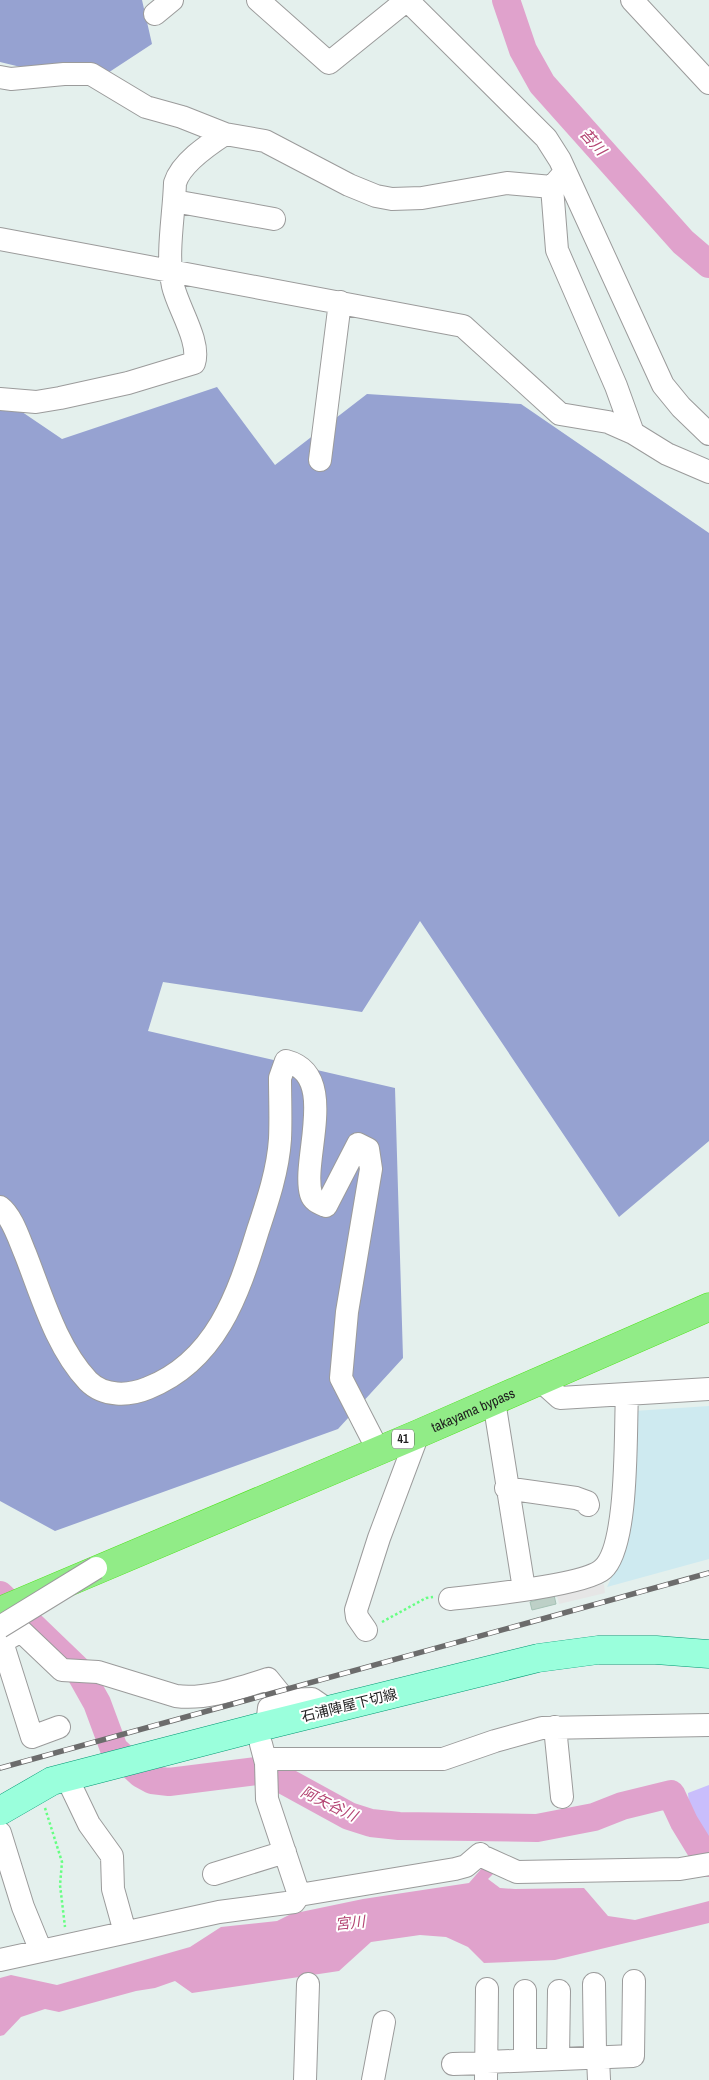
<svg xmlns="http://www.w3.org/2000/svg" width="709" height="2080" font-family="'Archivo Narrow','Noto Sans JP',sans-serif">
  <rect width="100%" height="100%" fill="#e4f0ed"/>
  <path fill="#ceeaf0" d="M709,1406V1559L607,1587L624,1551L634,1411Z"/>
  <path fill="#96a2d1" d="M0,0H142L152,44L91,84L0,62Z
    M217,387L275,465L367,394L521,404L709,533V1141L619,1217L420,921L362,1012L163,982L148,1031L395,1088L403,1358L338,1429L55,1531L0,1501V397L62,439Z"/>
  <path fill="#c9befc" d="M709,1785V1840L690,1818L688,1793Z"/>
  <path fill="#e6e6e6" d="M604,1584L605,1593L559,1604L557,1596Z"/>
  <path fill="#e0a2cc" d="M482,1868L495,1872L488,1879L500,1888L515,1889L584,1888L608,1916L635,1920L709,1901V1923L555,1960L484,1963L468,1947L446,1937L420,1935L371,1942L339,1971L192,1993L175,1981L155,1988L136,1991L59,2012L45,2009L21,2017L4,2035L0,2036V1978L11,1975L57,1985L190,1947L221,1927L277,1921L291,1914L363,1899L469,1883Z"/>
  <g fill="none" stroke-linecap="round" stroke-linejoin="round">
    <path stroke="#e0a2cc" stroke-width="28" d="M506,0L523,50L542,84L683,242L709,264
      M0,1595L79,1671L97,1703L114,1749L141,1774L152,1780L169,1782L257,1771L276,1776L349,1816L371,1823L399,1826L537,1828L594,1817L622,1806L671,1794L684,1822L709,1863"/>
  </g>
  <path fill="#bdd0c7" stroke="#a5c2b5" d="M554,1595L556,1604L532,1610L530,1602Z"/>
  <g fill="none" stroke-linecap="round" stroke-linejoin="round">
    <defs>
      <path id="minor" d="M258,0L329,63L407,0
        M407,0L546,138L560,160L663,385L681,407L709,434
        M632,0L709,83
        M155,14L172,0
        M0,77L11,79L64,74H91L146,107L182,117L225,134L265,141L349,185L376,196L392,199L422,198L507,183L552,187L565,172
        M552,187L557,250L616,386L633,433
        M174,201L274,219
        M0,239L463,326L560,414L608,422L633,433L667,454L709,472
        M0,399L36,402L60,398L128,383L194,363C201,342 178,308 173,286C166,254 174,216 175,183C181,163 208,145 225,134
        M320,460L340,302
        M0,1207C12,1216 19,1239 25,1253C42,1296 56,1347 88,1381C104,1397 129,1396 148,1388C216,1361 238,1295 258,1230C268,1200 278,1170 280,1139C281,1119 280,1098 280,1078L286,1061C340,1075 301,1159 311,1194C313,1201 319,1203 326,1206L358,1144L368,1149L371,1169L347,1312L341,1378L378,1450
        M541,1381L560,1398L709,1389
        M494,1401L524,1589
        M506,1488L576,1498L587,1502L588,1505
        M450,1599C478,1596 586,1585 603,1569C629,1546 625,1431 627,1395
        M366,1630L357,1617L356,1610L379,1538L418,1434
        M2,1642L32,1737L59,1727
        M0,1643L21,1631L62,1670L98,1672L176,1696C206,1700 239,1688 268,1679L285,1700
        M267,1725L269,1708L285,1700L312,1699L328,1710
        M555,1727L562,1797
        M261,1744L266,1763L267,1799L299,1895
        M265,1757L277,1759H443L495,1741L542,1728L709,1725
        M67,1778L89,1824L112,1856L113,1889L123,1925
        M0,1833L23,1907L41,1951
        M486,1858L517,1872L680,1869L709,1864
        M214,1874L285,1852
        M0,1960L219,1912L294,1902L299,1895L455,1869L466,1866L480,1854
        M594,1984L595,2051L598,2058L599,2080
        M525,1991V2060
        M558,2059L559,1991
        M487,2062L633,2056L634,1981
        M453,2064L487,2063
        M305,2080L308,1984
        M373,2080L384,2022
        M486,2080L487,1989"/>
      <path id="major" d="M0,1811L52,1781L256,1728L538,1658L598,1650H656L709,1654"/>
      <g id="highway">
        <path id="s1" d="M0,1611L418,1434L709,1307"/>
      </g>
    </defs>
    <use href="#minor" stroke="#9b9b9b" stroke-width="24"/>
    <use href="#major" stroke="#009973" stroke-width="29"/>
    <use href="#highway" stroke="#4ee41a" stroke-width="29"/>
    <path stroke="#66ff83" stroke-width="2.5" stroke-dasharray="2.5 2.5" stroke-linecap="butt" d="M382,1622L426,1598L433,1597
      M45,1808L62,1862L60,1885L65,1927"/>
    <use href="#minor" stroke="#fff" stroke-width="22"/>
    <use href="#major" stroke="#9affdc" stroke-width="28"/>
    <use href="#highway" stroke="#91ec87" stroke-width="28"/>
    <defs>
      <path id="rail" d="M0,1768L709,1573"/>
    </defs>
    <use href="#rail" stroke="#6c6c6c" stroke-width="5.5"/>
    <use href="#rail" stroke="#fff" stroke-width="4" stroke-dasharray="11" stroke-linecap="butt"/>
    <defs>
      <path id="minor-bridge" d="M0,1627L96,1568"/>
    </defs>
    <use href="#minor-bridge" stroke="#9b9b9b" stroke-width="24" stroke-linecap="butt"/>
    <use href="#minor-bridge" stroke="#fff" stroke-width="22"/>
  </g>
  <g text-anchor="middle" stroke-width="4" stroke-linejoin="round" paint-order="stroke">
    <rect fill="#fff" stroke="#626262" stroke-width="1" x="392" y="1429.5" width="22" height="19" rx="4"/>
    <g font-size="12" font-weight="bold" fill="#1e1e1e">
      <text x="403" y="1443">41</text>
    </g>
    <g font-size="14" fill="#1e1e1e" stroke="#fff">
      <text dy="5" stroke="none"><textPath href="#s1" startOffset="514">takayama bypass</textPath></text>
      <text transform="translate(349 1705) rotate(-14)" y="5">石浦陣屋下切線</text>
    </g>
    <g font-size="15" font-style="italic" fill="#b44573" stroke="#fff">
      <text transform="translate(593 142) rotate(48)" y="5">苔川</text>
      <text transform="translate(329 1804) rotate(26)" y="5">阿矢谷川</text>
      <text transform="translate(350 1923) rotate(-6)" y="5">宮川</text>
    </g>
  </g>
</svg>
